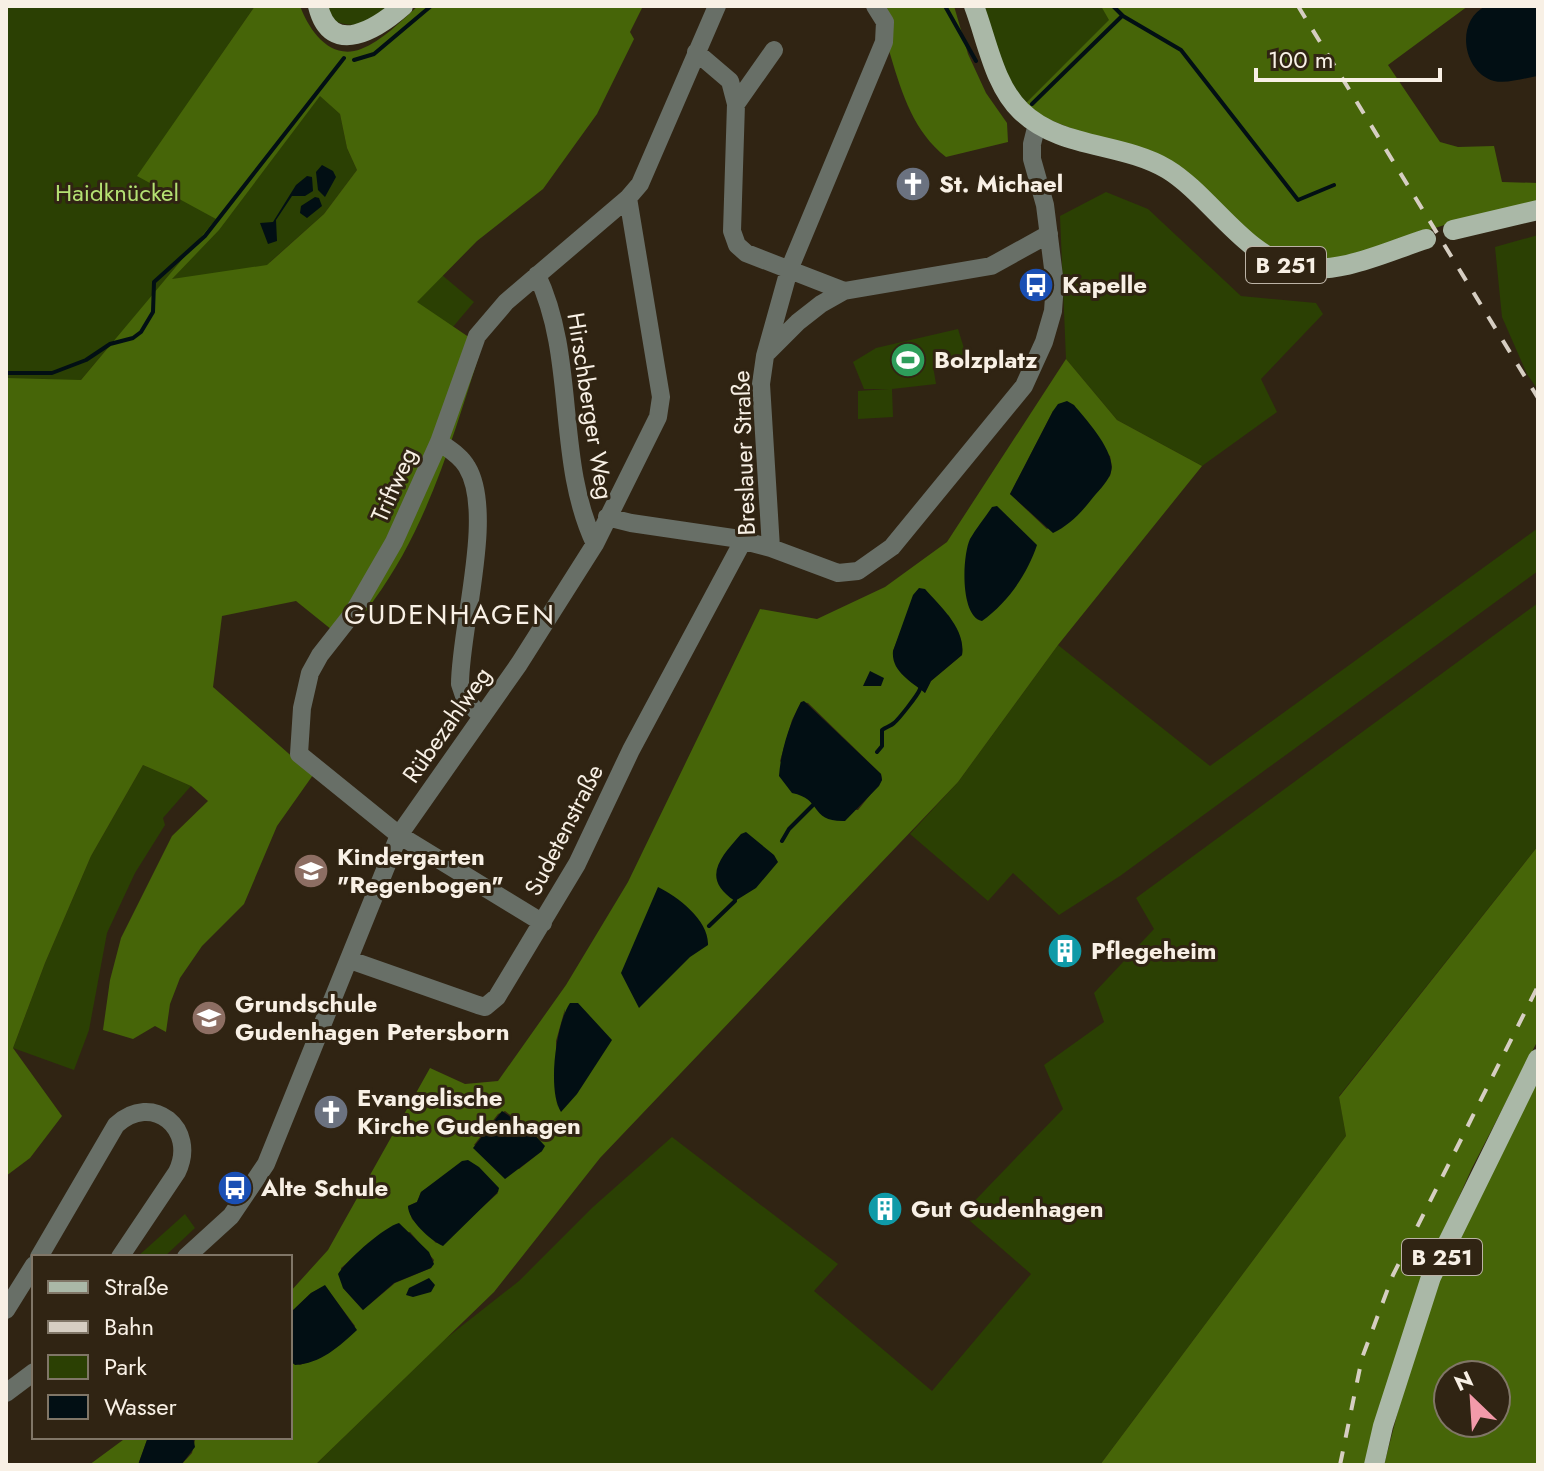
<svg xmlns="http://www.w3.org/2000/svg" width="1544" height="1471" font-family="Jost,sans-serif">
  <rect width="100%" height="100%" fill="#302413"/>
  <path fill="#2b4003" d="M6,6H255L193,96L230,215L320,95L340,114L347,148L357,170L324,214L270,262L273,265L112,343L81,380L6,450Z
    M326,6H388C366,22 359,31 332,20Z
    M980,6H1176L1062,67L1025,104L1012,87Z
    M1106,192L1148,209L1241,296L1316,303L1323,314L1261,379L1277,412L1202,466L1117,420L1066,359L1060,216Z
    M1538,235V390L1527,374L1502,317L1495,247Z
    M442,275L474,302L452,328L415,303Z
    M958,329L967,358L933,366L936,384L892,389L893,417L858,419V391L889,389H864L853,362L876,348Z
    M1538,528V571L1120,876L1059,915L1013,873L988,901L910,834L958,782L1058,645L1210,766Z
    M1538,603V846L1339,1096L1346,1136L1100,1465H315L444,1340L519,1281L593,1207L672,1137L838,1264L814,1291L932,1391L1031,1274L962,1214L1063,1109L1044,1065L1104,1022L1094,993L1154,929L1136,898Z
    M143,765L191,786L163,818L165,825L135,873L107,933L89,1030L74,1070L13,1048L45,963L91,856Z
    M185,1214L195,1228L164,1257H137Z"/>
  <path fill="#466508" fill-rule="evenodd" d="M255,6H300C309,30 330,61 361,49C382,41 401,21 418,6H643L630,32L634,39L597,114L543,189L477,241L417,302L482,346C454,433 429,525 374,600C365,614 353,626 342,638L296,601L222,616L213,687L313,775L277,826L244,904L202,946L180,978L170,1004L166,1032L155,1026L133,1039L103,1030L110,980L121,938L172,836L208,801L191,786L143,765L91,856L45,963L13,1048L62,1116L30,1158L6,1176V378L81,380L216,219L137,176ZM320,96L340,114L347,148L357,170L324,214L267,265L172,279L219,230Z
    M867,6H954L968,54L986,93L1007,123L1008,142L946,157C914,132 902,94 891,57C885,38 882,21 867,6Z
    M1101,6H1468L1388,65L1440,142L1458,147L1494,146L1502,182L1538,183V206L1469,217L1337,260L1269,248L1188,186L1105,142L1043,117L1025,104L1109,20Z
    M1066,359L1117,420L1202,466L1058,645L958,782L600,1158L494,1292L315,1465H181L192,1453L195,1440L193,1437H290V1361L300,1365C329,1354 336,1351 355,1326L325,1286L311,1293L290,1313V1292L328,1250L430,1068L465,1084L498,1081L566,985L628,882L760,609L817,619L885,587L947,542ZM1053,411L1110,456L1112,467L1110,476L1047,529L1010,494ZM948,615C956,628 964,639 962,655L931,681L925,693L893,651L902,628ZM801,702L808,703L881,774L882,780L858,810L813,805L780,761L792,720ZM565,1009L557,1107L556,1041ZM505,1111L532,1132L542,1151L519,1169L474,1145L498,1114ZM443,1177L498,1193L456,1231L436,1243L412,1219L408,1206L417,1202L421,1192ZM410,1232L434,1260L431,1268L395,1283L363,1310L343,1288L341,1268L359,1253Z
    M1538,846V1040L1472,1168L1433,1255L1367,1465H1100L1346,1136L1339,1097Z
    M1538,1078V1465H1384L1404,1388L1441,1276ZM1448,1375H1496V1423H1448Z
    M127,1437H148L138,1465H89Z"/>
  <path fill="#020f14" d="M1486,6H1538V76C1525,78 1507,84 1494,81C1462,72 1455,20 1486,6Z
    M322,165L333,171L336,177L325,197L318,190L316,172Z
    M307,176L312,177L313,191L305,196H292L276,220L277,241L268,244L260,223L273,222L296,185Z
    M315,197L319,198L322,206L307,218L300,213L301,206Z
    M1067,401L1074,405C1086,420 1119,454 1110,475C1106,484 1097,492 1091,500C1081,513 1068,526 1053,533L1010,494L1053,411L1058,404Z
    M997,506L1037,545C1027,575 1007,603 982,621C960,617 962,556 970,539C976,528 985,518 992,507Z
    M919,588L925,589C941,607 966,629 962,655L931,681L925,693C910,681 891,671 893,651L913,595Z
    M870,671L884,678L881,686H863Z
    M804,701L881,774L882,780L879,786L845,821C809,822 823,799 792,793L779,776C781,750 789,725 801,702Z
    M746,832L774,855L778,862L756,888L735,901C700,878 721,857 741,834Z
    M658,887C678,897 709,920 708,945L690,957L639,1008L621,973Z
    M570,1003H578L612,1040L577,1094L561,1112C547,1091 556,1023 570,1003Z
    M502,1111L532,1132L545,1146L542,1151L505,1179L473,1148Z
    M468,1160L479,1167L499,1188L498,1192L443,1246C430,1240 408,1220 408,1206L417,1202L421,1192L462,1161Z
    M399,1223L429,1252L434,1264L431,1268L394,1283L363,1310L343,1288L338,1274C347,1260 384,1227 399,1223Z
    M429,1278L435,1285L431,1292L413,1297L406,1295L409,1288Z
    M325,1285L357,1330C340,1346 320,1364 295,1365L290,1361V1313L311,1293Z
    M148,1437H193L195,1447L181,1465H138Z"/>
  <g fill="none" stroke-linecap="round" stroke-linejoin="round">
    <path stroke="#020f14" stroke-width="4" d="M945,6L976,61
      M1113,6L1123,16L1181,50L1298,200L1334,185
      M354,60L374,54L431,6
      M1032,104L1122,16
      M6,373H52L86,360L110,344L133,338L141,332L153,312L154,282L205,236L344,58
      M877,752L882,746V730C886,727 891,726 894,723C898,720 918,695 920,689
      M782,841L789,829L813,805
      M709,926L735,901"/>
    <path stroke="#686f67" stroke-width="18" d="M696,52L730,81L736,104L732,231L737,245L746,253L844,291
      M736,104L774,50
      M537,275C577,359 555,460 595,544
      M768,352L798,322L821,304L844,291L991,266L1049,234
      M439,442C449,449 461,456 467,467C495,513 460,628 460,684L465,699L482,717
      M607,517L631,523L733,538L771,548L838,573L858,571L892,547L1024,386L1044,342L1053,311L1055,284L1045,205L1032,159V144L1037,124
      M771,548L761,384L765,356L789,270L884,42L885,22L875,6
      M543,923L399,835L299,754L302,708L310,673L320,655L353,613L394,542L439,442L477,336L506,302L628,198L640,184L717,6
      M350,960L478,1005L485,1007L497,997L577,864L631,750L743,541
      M39,1257L116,1125C152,1091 198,1129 177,1172L120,1257
      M186,1257L231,1216L266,1164L399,835L519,664L595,544L658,417L661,397L628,198
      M6,1310L34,1265
      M6,1393L34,1372"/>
    <path stroke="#aab8a7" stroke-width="20" d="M318,6C331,59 378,28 403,6
      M974,6C987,40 994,85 1021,111C1060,149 1121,142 1167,169C1210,195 1246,259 1296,267C1341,275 1385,252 1426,239
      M1453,230L1538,210
      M1374,1465L1383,1426L1431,1277L1538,1059"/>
    <path stroke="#d6cec2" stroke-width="4" stroke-dasharray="14 14" stroke-linecap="butt" d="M1298,6L1538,398
      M1340,1465L1362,1358L1393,1275L1538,986"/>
  </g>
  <defs>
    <symbol id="church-disc" viewBox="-11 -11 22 22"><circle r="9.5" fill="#6b7280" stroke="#302413"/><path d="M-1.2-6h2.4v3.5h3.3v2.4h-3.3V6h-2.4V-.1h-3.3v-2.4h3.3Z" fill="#fff"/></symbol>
    <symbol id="bus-disc" viewBox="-11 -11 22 22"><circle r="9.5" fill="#1a4fb4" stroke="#302413"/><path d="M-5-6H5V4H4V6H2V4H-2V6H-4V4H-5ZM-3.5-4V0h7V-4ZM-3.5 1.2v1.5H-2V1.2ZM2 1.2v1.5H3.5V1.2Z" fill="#fff"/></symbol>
    <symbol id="stadium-disc" viewBox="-11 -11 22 22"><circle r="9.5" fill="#2e9e5b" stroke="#302413"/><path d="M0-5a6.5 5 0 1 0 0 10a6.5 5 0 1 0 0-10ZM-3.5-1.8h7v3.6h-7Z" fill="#fff"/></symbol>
    <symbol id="school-disc" viewBox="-11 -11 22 22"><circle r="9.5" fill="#8d6e63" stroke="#302413"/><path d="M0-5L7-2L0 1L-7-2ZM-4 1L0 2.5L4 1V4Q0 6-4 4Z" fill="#fff"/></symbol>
    <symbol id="building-disc" viewBox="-11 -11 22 22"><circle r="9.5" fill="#0f9aa8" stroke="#302413"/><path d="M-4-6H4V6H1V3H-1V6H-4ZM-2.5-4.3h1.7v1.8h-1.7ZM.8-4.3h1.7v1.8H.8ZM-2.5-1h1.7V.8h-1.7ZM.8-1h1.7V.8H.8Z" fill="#fff"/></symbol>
  </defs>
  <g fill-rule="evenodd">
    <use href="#church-disc" x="893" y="164" width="40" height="40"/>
    <use href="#bus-disc" x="1016" y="265" width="40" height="40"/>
    <use href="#stadium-disc" x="888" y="340" width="40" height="40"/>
    <use href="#school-disc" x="291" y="851" width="40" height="40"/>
    <use href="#building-disc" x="1045" y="931" width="40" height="40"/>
    <use href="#school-disc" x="189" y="998" width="40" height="40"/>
    <use href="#church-disc" x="311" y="1092" width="40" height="40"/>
    <use href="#bus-disc" x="215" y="1168" width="40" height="40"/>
    <use href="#building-disc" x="865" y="1189" width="40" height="40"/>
  </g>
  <g text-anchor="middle" stroke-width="6" stroke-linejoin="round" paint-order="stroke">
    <g fill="#302413" stroke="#bcb3a6" stroke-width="2">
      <rect x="1246" y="247" width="80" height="36" rx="6"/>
      <rect x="1402" y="1239" width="80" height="36" rx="6"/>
    </g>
    <g font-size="22" font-weight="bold" fill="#f8f0e5">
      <text x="1286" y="273">B 251</text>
      <text x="1442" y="1265">B 251</text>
    </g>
    <g font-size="24" font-weight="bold" fill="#f8f0e5" stroke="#302413" text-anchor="start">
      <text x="939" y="192">St. Michael</text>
      <text x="1062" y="293">Kapelle</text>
      <text x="934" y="368">Bolzplatz</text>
      <text x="337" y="865">Kindergarten<tspan x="337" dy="28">"Regenbogen"</tspan></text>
      <text x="1091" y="959">Pflegeheim</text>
      <text x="235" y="1012">Grundschule<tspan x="235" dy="28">Gudenhagen Petersborn</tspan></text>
      <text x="357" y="1106">Evangelische<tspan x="357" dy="28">Kirche Gudenhagen</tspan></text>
      <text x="261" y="1196">Alte Schule</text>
      <text x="911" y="1217">Gut Gudenhagen</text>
    </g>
    <g font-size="24" fill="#b4e173" stroke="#302413">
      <text x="117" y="201">Haidknückel</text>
    </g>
    <g font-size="24" fill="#f8f0e5" stroke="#302413">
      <text transform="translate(590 406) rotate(81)" y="8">Hirschberger Weg</text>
      <text transform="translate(744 453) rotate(-92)" y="8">Breslauer Straße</text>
      <text transform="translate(394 485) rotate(-66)" y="8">Triftweg</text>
      <text transform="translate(447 725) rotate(-55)" y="8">Rübezahlweg</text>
      <text transform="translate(564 830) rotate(-63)" y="8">Sudetenstraße</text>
    </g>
    <g font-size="28" letter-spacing="2" fill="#f8f0e5" stroke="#302413">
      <text x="450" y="624">GUDENHAGEN</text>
    </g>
  </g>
  <rect width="1544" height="1471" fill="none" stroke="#f8f0e5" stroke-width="16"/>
  <rect x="32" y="1255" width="260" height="184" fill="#302413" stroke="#807667" stroke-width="2"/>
  <rect x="48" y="1281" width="40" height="12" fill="#aab8a7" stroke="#807667" stroke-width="2"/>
  <text x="104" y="1295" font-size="24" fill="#f8f0e5">Straße</text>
  <rect x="48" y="1321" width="40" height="12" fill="#d6cec2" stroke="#807667" stroke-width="2"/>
  <text x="104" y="1335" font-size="24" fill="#f8f0e5">Bahn</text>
  <rect x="48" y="1355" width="40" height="24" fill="#2b4003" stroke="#807667" stroke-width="2"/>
  <text x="104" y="1375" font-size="24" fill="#f8f0e5">Park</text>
  <rect x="48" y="1395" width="40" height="24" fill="#020f14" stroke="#807667" stroke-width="2"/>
  <text x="104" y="1415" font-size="24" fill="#f8f0e5">Wasser</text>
  <g transform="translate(1472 1399) rotate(335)"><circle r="38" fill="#302413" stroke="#807667" stroke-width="2"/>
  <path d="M0-6L14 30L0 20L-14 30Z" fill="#f39aaa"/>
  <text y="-12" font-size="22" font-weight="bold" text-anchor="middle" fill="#f8f0e5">N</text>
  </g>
  <path d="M1256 68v12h184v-12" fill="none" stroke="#f8f0e5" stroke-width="4"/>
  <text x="1268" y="68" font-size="24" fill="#f8f0e5" stroke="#302413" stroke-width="6" paint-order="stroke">100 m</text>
</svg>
